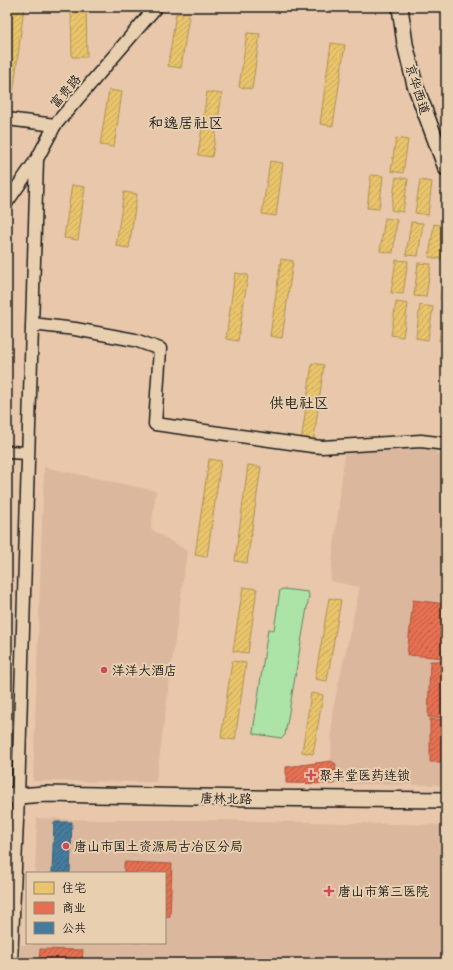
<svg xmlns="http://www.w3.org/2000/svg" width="453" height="970" font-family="'Playpen Sans','LXGW WenKai TC',sans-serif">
  <defs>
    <pattern id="homes-hatch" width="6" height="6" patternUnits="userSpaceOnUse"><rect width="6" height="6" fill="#e9c46a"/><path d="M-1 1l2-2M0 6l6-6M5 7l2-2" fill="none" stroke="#c7a85b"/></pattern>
    <pattern id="shops-hatch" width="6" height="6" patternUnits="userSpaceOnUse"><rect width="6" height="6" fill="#e76f51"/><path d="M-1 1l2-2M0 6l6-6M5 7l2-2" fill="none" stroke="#ba5a42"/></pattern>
    <pattern id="public-hatch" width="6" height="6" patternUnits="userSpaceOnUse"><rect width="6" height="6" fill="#457b9d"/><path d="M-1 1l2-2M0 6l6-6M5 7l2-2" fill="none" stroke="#39647f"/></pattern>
  </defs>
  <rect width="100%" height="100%" fill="#e8c7aa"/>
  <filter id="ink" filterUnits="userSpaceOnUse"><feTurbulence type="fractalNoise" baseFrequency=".025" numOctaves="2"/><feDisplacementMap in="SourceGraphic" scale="8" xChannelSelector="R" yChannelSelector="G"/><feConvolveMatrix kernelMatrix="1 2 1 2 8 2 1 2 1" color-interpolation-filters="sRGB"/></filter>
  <g filter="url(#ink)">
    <path fill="#dbb89d" d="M437,445L436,454L443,455L444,451H446V785L334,784L336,764L331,761L332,713L360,587L330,581L345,450Z
      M44,467L156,491L151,529L187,551L156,782L33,781Z
      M37,818L98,820H217L443,825L442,963H20V945H32V943H165V873H35Z"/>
    <path fill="#ace4a7" stroke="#648062" d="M283,589L308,592L309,596L285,735L282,738L255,734L253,732L268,629L274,630L280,590Z"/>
    <path fill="url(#homes-hatch)" stroke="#ac9253" d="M9,7H24L12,103L7,102V21Z
      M71,7H86L87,57H72Z
      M307,7H321L320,11L307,9Z
      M176,13L189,15L181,68L168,66Z
      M247,33L260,34L252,89L239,87Z
      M331,43L345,45L333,126L320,124Z
      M109,90L122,92L114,147L100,145Z
      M207,92L222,94L212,157L198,155Z
      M396,138L408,140L403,173L391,171Z
      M270,161L283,163L276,216L262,214Z
      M371,175L383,176L379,209L367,208Z
      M396,177L408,179L403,212L391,210Z
      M420,180L432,182L428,215L415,213Z
      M72,185L85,187L78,240L64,238Z
      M124,192L137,194L129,248L116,246Z
      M385,218L397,220L393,253L380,251Z
      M411,222L423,223L418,256L406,255Z
      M434,224L446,226L441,259L429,257Z
      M281,259L293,261L282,338L270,336Z
      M396,260L408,261L403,294L391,293Z
      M418,263L431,264L426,297L414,296Z
      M445,266H446V300L440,299Z
      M235,273L248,275L238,341L226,339Z
      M396,302L408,304L403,337L391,335Z
      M420,305L433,307L428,340L416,338Z
      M444,308L446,309V342L439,341Z
      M312,363L324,365L313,445L301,443Z
      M209,459L221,461L207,557L195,555Z
      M248,465L261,467L247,563L235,561Z
      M243,587L257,589L248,653L233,651Z
      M329,598L341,600L327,681L315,679Z
      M232,661L246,663L235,740L221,738Z
      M311,693L323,695L313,754L302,752Z"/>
    <path fill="url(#shops-hatch)" stroke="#aa5641" d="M413,600L446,604V658L407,655Z
      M430,661H446V718L428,717Z
      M430,719L446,720V762H430Z
      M331,761L336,764L334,784L286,783V767Z
      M124,862L172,864L170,917H165V873H124Z
      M40,949L83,950L82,963H39Z"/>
    <path fill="url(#public-hatch)" stroke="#395e76" d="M54,822H72L70,873H52Z"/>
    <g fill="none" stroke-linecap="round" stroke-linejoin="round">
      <defs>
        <path id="minor" d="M7,119L55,125
          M7,202L37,159L55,125L156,7
          M32,324L75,329L135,340L160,349L155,424L312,446L322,447L421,441L446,444
          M7,452L28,453
          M11,963L18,796L37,159"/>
        <path id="major" d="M400,7L405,44L415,85L446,168
          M7,795L18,796L45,794L251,798L446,800"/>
      </defs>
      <use href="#minor" stroke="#1c1c1c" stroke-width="15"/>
      <use href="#major" stroke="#1c1c1c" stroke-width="18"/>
      <use href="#minor" stroke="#e8cfb0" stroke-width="12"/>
      <use href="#major" stroke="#e8cfb0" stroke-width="15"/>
    </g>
  </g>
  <g fill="#d1495b" stroke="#e8cfb0" stroke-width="1.5">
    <circle cx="104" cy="670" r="4"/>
    <path d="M309 769h4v4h4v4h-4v4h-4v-4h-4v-4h4z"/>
    <circle cx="66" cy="846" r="4"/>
    <path d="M327 885h4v4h4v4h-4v4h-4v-4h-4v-4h4z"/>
  </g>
  <g text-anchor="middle" stroke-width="4" stroke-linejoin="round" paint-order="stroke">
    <g font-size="13" fill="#1c1c1c" stroke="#e8cfb0">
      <text transform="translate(418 89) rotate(72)" y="5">京华西道</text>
      <text transform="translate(65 91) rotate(-49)" y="5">富贵路</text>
      <text transform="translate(226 798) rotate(1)" y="5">唐林北路</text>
    </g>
    <g font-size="13" fill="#1c1c1c" stroke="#e8cfb0" text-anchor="start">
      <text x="112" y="675">洋洋大酒店</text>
      <text x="319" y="780">聚丰堂医药连锁</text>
      <text x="74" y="851">唐山市国土资源局古冶区分局</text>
      <text x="338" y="896">唐山市第三医院</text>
    </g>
    <g font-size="15" fill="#1c1c1c" stroke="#e8cfb0">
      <text x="186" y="128">和逸居社区</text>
      <text x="299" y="408">供电社区</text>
    </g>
  </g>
  <rect width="453" height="970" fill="none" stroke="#e8cfb0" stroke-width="24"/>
  <rect x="12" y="12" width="429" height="946" fill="none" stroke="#1c1c1c" stroke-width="1.5" filter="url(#ink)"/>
  <rect x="26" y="872" width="140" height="72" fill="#e8cfb0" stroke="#968775"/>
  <rect x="34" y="882" width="20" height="12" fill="#e9c46a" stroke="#968775"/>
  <text x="62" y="892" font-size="12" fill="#1c1c1c">住宅</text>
  <rect x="34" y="902" width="20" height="12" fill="#e76f51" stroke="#968775"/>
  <text x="62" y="912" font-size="12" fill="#1c1c1c">商业</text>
  <rect x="34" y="922" width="20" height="12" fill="#457b9d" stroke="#968775"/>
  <text x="62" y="932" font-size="12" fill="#1c1c1c">公共</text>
</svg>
